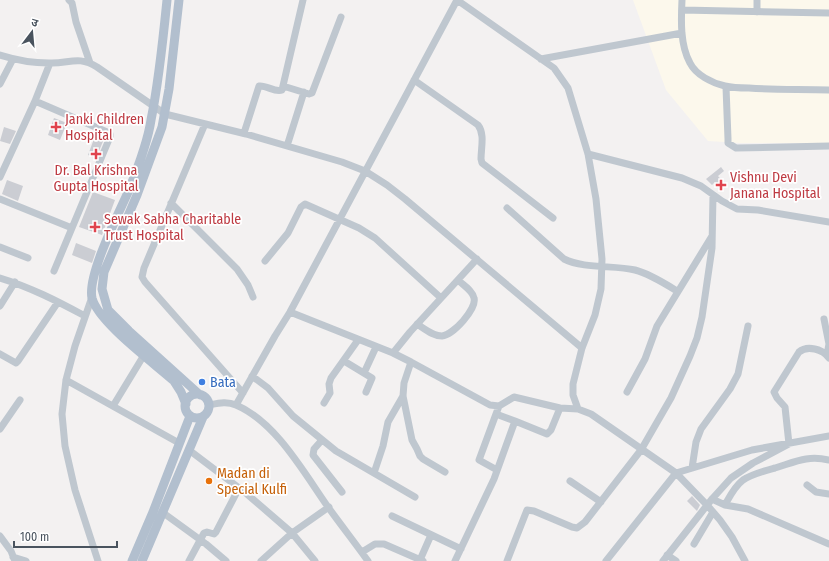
<svg xmlns="http://www.w3.org/2000/svg" width="829" height="561" font-family="'Fira Sans Condensed','Noto Sans Devanagari',sans-serif">
  <rect width="100%" height="100%" fill="#f3f1f1"/>
  <path fill="#fcf8ec" d="M633,0H829V143H740L708,141L666,90Z"/>
  <path fill="#cbcdd3" d="M54,118L67,123L60,140L48,135Z
    M4,127L16,131L10,144L0,141Z
    M95,136L104,139L96,158L88,155Z
    M721,167L724,171L718,176L725,184L719,189L714,183L712,185L706,179Z
    M7,180L23,186L18,201L2,194Z
    M93,192L115,200L102,235L79,227Z
    M76,243L96,251L92,263L72,255Z
    M692,496L700,505L697,511L687,501Z"/>
  <g fill="none" stroke-linecap="round" stroke-linejoin="round">
    <path stroke="#bfc7cf" stroke-width="7" d="M69,0L72,3L76,22L90,63
      M457,0L554,68L568,88L588,154L596,199L602,259L601,289L595,315L582,348L573,384V395L578,409
      M682,0C681,20 680,45 690,63C696,75 712,83 725,86C733,88 741,88 749,88C776,90 802,89 829,90
      M682,10L829,13
      M757,12V0
      M0,55C16,60 32,63 49,63C69,64 78,55 97,67L165,114L246,134L342,162L365,171L387,185L405,199L582,348
      M541,59L682,33
      M414,80L478,125C485,134 481,148 481,159L482,163L553,218
      M0,84L13,59
      M283,86L309,94L312,93L341,17
      M726,87L728,139V143L736,148L829,146
      M35,101L107,132L110,134V137L54,271
      M205,124L144,268L142,277L145,282L243,393
      M244,133L259,86C267,85 275,93 282,90L303,0
      M287,146L304,92
      M588,154L682,178L701,186L722,201L737,209L758,210L829,222
      M0,177L35,101L50,63
      M0,199L72,228
      M171,203L237,269L248,285L253,297
      M507,208L564,259C584,269 614,265 635,270C650,274 664,283 677,291
      M0,247L28,258
      M265,261L288,233L301,207L305,204L359,228L375,238L441,298
      M0,278C30,287 57,301 85,316
      M92,297L75,346L66,380L62,414L65,446L75,490L98,561
      M0,306L15,282
      M290,312L393,353L411,362L490,405L499,406L514,397L560,408L578,409L591,414L676,473L707,505L720,520L732,537L745,561
      M824,319L829,344L827,355
      M417,324C425,329 433,336 442,336C453,335 477,309 474,298C473,291 463,285 458,280
      M393,353L410,332L477,259
      M0,354L16,363L18,361L58,302
      M344,361L372,378L366,392
      M411,362L404,383L403,396L412,440L417,449L420,456L423,459L445,472
      M364,373L376,347
      M252,376L268,388L293,416L336,451L415,497
      M66,380L179,443
      M627,392L645,359L657,326L712,236
      M324,403L330,393L329,384L331,378L358,340
      M209,405C219,403 227,401 236,405C276,422 304,473 328,507C341,525 355,543 368,561
      M236,405L275,336L290,312L457,0
      M113,406L144,355
      M496,414L479,460L497,470
      M515,421L547,434L551,430L560,408
      M0,429L20,400
      M322,440L314,449L313,455L342,492
      M189,450L247,494L292,533L315,561
      M692,468L696,442L701,429L730,389L738,374L748,326
      M374,473L383,446L388,422L403,396
      M570,481L601,502
      M807,485L816,492L829,494
      M712,499L725,505L748,509L829,544
      M725,505C730,496 734,487 743,480C752,474 764,471 775,468C795,462 807,455 829,460
      M162,512L206,544L226,561
      M392,516L461,549
      M0,536L11,551L15,561
      M694,544L713,512
      M362,552L375,544H384L423,561
      M667,555L676,561
      M13,557L26,561
      M420,560L431,535
      M189,561L204,533L207,532L214,534L216,532L239,488
      M261,561L292,533L329,507
      M455,561L494,479L515,421L496,414L499,406
      M507,561L527,510L534,511L572,527L577,528L585,522L641,450L671,398L690,356L697,338L702,317L712,248L713,195
      M606,561L676,473L752,450L829,436
      M663,561L712,499L731,478L753,463L789,444L785,407L777,398L774,392L799,352C807,345 823,349 829,358"/>
    <path stroke="#b2bfce" stroke-width="9" d="M167,0C163,40 159,81 151,120C148,141 137,170 129,190C119,213 87,275 92,298C98,322 154,363 174,381L181,392L186,404
      M179,0L169,89L162,127L137,195L104,272L102,289L108,310L129,331L200,395
      M185 406a12 12 0 1 1 24 0a12 12 0 1 1-24 0Z
      M132,561L153,512L190,416
      M142,561L203,417"/>
  </g>
  <g fill="#e0444e" stroke="#fff" stroke-width="1.5">
    <path d="M54 121h4v4h4v4h-4v4h-4v-4h-4v-4h4z"/>
    <path d="M94 148h4v4h4v4h-4v4h-4v-4h-4v-4h4z"/>
    <path d="M719 179h4v4h4v4h-4v4h-4v-4h-4v-4h4z"/>
    <path d="M93 221h4v4h4v4h-4v4h-4v-4h-4v-4h4z"/>
  </g>
  <circle fill="#3f7fe0" stroke="#fff" stroke-width="1.5" cx="202" cy="382" r="4"/>
  <circle fill="#e8710a" stroke="#fff" stroke-width="1.5" cx="209" cy="481" r="4"/>
  <g text-anchor="middle" stroke-width="3.5" stroke-linejoin="round" paint-order="stroke">
    <g font-size="14" fill="#be3a42" stroke="#fff" text-anchor="start">
      <text x="65" y="124">Janki Children<tspan x="65" dy="16">Hospital</tspan></text>
      <text x="96" y="175" text-anchor="middle">Dr. Bal Krishna<tspan x="96" dy="16">Gupta Hospital</tspan></text>
      <text x="730" y="182">Vishnu Devi<tspan x="730" dy="16">Janana Hospital</tspan></text>
      <text x="104" y="224">Sewak Sabha Charitable<tspan x="104" dy="16">Trust Hospital</tspan></text>
    </g>
    <g font-size="14" fill="#366cbe" stroke="#fff" text-anchor="start">
      <text x="210" y="387">Bata</text>
    </g>
    <g font-size="14" fill="#c56008" stroke="#fff" text-anchor="start">
      <text x="217" y="478">Madan di<tspan x="217" dy="16">Special Kulfi</tspan></text>
    </g>
  </g>
  <g transform="translate(32 32) rotate(16)" stroke="#ffffff" stroke-width="3" paint-order="stroke">
  <path d="M0-3L7 15L0 10L-7 15Z" fill="#49535e"/>
  <text y="-6" font-size="11" font-weight="bold" text-anchor="middle" fill="#49535e">उ</text>
  </g>
  <path d="M14 541v6h103v-6" fill="none" stroke="#49535e" stroke-width="2"/>
  <text x="20" y="541" font-size="12" fill="#49535e" stroke="#ffffff" stroke-width="3" paint-order="stroke">100 m</text>
</svg>
